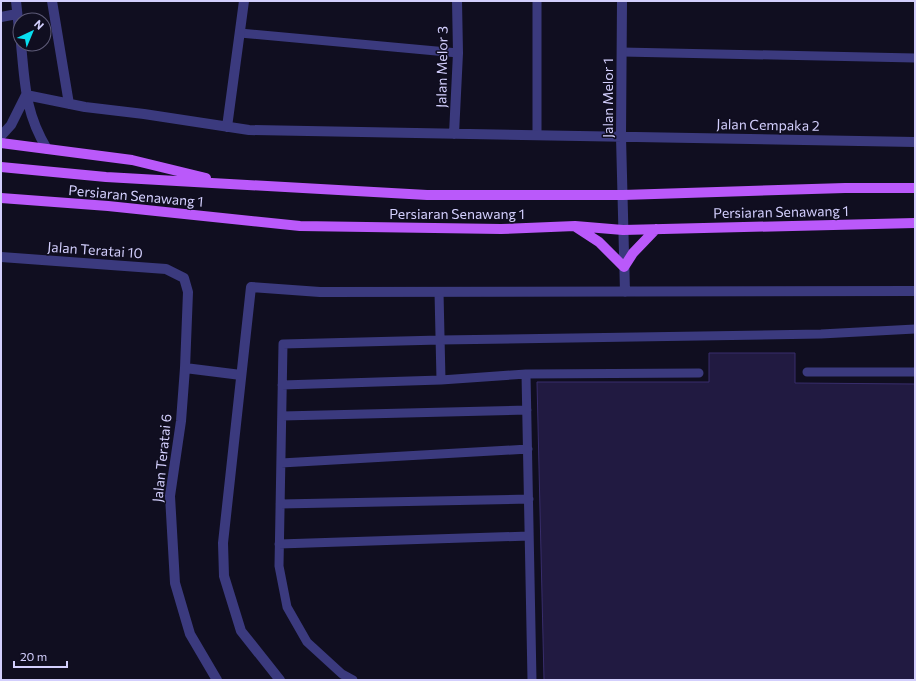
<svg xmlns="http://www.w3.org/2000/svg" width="916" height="681" font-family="Commissioner,sans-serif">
  <rect width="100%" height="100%" fill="#100e20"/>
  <path fill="#211a41" stroke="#382d6c" d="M709,353H795V383L915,384V680H544L537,382H709Z"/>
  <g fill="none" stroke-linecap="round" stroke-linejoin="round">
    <path stroke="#3b3a7e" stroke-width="9" d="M537,1V134
      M240,33L458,53
      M622,52L915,58
      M439,292L441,380L526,374L699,373
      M807,372H915
      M526,374L532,680
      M282,385L441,380
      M282,416L527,410
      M281,463L528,449
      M280,504L529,499
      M279,544L529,536
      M353,680L342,674L307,642L287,607L279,566L283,344L440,340L821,334L915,329"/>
    <path stroke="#3b3a7e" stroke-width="10" d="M16,1L20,39
      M52,1L69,104
      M622,1L621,137L625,292
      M1,17L17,14
      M21,44C25,84 25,113 47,149
      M26,95L85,107L144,114L249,130L915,142
      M227,127L244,1
      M454,134L458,53L457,1
      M1,136L11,125L26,95
      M1,257L166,269L184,278L188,292L185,368L181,421L170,496L175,583L190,634L217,680
      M185,368L241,375
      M280,680L241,631L224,576L223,543L251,287L320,292L915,291"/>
    <path stroke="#ba59fa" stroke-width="10" d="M1,143L132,160L206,178
      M1,167L106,177L427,195H623L845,188H915
      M1,198L108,206L300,226L501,229L575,226L623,230L915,223
      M576,227L599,242L624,267L633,253L656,229"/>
  </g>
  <g text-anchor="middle" stroke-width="3" stroke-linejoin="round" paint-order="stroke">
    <g font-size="14" fill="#d3cffd" stroke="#100e20">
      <text transform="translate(442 67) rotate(-89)" y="5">Jalan Melor 3</text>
      <text transform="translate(608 98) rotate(-90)" y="5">Jalan Melor 1</text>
      <text transform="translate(768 125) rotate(1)" y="5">Jalan Cempaka 2</text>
      <text transform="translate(136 196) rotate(5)" y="5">Persiaran Senawang 1</text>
      <text transform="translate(781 212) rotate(-1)" y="5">Persiaran Senawang 1</text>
      <text x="457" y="219">Persiaran Senawang 1</text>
      <text transform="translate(95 250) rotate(4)" y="5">Jalan Teratai 10</text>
      <text transform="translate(162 458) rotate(-84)" y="5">Jalan Teratai 6</text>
    </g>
  </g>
  <rect width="916" height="681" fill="none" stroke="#d3cffd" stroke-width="4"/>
  <g transform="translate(32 32) rotate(44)"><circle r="19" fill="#100e20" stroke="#5e5b78"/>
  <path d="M0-3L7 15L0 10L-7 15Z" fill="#08dff0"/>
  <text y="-6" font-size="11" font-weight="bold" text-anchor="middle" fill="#d3cffd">N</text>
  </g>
  <path d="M14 661v6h53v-6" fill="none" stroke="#d3cffd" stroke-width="2"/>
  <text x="20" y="661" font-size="12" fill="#d3cffd" stroke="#100e20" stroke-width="3" paint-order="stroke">20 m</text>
</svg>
